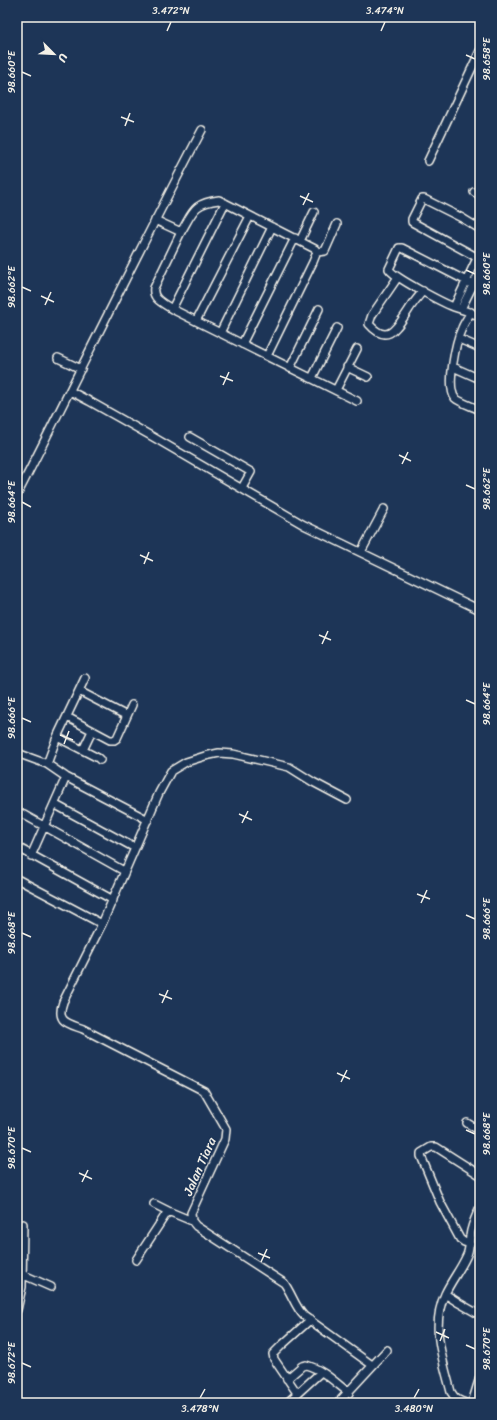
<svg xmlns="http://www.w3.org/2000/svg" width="497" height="1420" font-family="Sriracha,sans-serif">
  <rect width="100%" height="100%" fill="#1d3557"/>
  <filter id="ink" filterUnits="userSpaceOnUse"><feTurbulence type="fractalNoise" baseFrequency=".025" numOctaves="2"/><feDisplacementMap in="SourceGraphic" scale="8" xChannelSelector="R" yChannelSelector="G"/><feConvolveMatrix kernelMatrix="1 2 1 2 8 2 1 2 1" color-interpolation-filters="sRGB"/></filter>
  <g filter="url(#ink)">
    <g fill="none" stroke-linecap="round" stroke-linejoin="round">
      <defs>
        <path id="minor" d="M428,161L480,51
          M474,192L480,195
          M155,220L181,232L154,288C152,299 163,303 172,309L357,401
          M480,229L462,218L424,199H422L412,219V222L480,259
          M181,232C193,212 193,203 219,200L315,249L317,252L313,262L267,356
          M300,241L314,212
          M317,252L325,251L337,224
          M398,277L372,315L369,324C388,346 397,327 408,311C412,304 418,297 423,291
          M480,288L402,248H399L389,269C393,277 443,303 454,307C463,310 471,312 480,317
          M454,307L480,252
          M172,309L225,203
          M461,309L480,271
          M471,312C468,317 464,323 462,328C456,341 446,386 455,398C459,402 474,407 480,410
          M196,321L250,216
          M220,333L272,227
          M459,339L480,348
          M242,344L295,238
          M58,358L81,369
          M347,367L368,377
          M453,367L480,379
          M290,368L319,309
          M312,378L337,328
          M336,390L357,349
          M70,391L89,401L153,437L304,525L480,610
          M190,437L251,472L242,488
          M17,495C79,374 138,251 202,130
          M361,552L384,509
          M79,691L127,716
          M67,717L110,740H114L117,738L132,705
          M57,737L98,758L100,760
          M83,750L92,731
          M17,753L47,764L66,777L148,820
          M47,764L57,737L85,678
          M347,800L313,782L289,767L233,754L219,753L205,756L186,762L171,771L159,793L102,924L63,1002C56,1022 67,1023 83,1029L204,1091L226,1129L225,1139L191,1213L192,1221L196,1226L284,1283C292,1294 295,1307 304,1316L372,1365
          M54,804L135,848
          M17,811L124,871
          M17,847L113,900
          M31,856L66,777
          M17,879L102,924
          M467,1123L480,1131
          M154,1204L168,1211
          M470,1244L464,1242L460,1239L440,1202L421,1156V1153L431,1147H436L480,1175
          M136,1260L168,1211L192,1221
          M17,1272L51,1287
          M445,1294L459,1303L480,1315
          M17,1310L22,1287L23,1224
          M287,1379L302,1366L306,1365C322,1369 336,1383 349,1393
          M297,1393L274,1359L273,1354L281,1346L310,1320
          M287,1403L321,1372
          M338,1403L387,1350
          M466,1403C459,1401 455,1399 451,1392C443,1360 430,1326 445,1294C451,1281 460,1270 466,1257C470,1250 469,1244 470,1236C471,1226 476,1216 480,1207
          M472,1403L480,1377"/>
      </defs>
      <use href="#minor" stroke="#f4f1e8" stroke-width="10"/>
      <use href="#minor" stroke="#1d3557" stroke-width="7"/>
    </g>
  </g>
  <path fill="none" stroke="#f4f1e8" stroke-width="1.5" d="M167,31L171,22M381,31L385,22M466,55L475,59M22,72L31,76M121,117L134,122M125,126L130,113M300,196L313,202M303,205L309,193M466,270L475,274M22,287L31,291M41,296L54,302M45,305L51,292M220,376L233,381M223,385L229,372M399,455L411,461M402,464L408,452M466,485L475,489M22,502L31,507M140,555L153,561M144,564L149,552M319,635L331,640M322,644L328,631M466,700L475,704M22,718L31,722M60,735L73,740M64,744L69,731M239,814L252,820M242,823L248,811M417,894L430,899M421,903L427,890M466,915L475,919M22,933L31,937M159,994L172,999M162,1003L168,990M337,1073L350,1079M341,1082L347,1070M466,1130L475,1134M22,1148L31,1152M79,1173L92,1179M82,1182L88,1170M258,1253L270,1258M261,1262L267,1249M436,1332L449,1338M440,1341L445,1329M466,1345L475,1349M22,1363L31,1367M200,1398L205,1389M414,1398L419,1389"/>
  <g text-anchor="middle" stroke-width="3.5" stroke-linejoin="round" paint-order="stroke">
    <g font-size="13" fill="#f4f1e8" stroke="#1d3557">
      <text transform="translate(199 1166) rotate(-66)" y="5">Jalan Tiara</text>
    </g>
  </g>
  <rect width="497" height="1420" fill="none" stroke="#1d3557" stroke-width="44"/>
  <g transform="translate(54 54) rotate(114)" stroke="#1d3557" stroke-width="3" paint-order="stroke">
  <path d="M0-3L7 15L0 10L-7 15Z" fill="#f4f1e8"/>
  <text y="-6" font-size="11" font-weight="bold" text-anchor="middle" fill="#f4f1e8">U</text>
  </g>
  <rect x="22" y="22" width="453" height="1376" fill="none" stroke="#f4f1e8" stroke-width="1.5"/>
  <g font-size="10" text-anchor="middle" fill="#f4f1e8">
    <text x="171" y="14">3.472°N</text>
    <text x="385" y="14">3.474°N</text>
    <text transform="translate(486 59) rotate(-90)" y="4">98.658°E</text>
    <text transform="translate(11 72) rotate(-90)" y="4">98.660°E</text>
    <text transform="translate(486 274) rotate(-90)" y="4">98.660°E</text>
    <text transform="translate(11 287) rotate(-90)" y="4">98.662°E</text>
    <text transform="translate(486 489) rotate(-90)" y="4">98.662°E</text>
    <text transform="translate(11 502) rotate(-90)" y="4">98.664°E</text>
    <text transform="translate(486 704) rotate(-90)" y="4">98.664°E</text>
    <text transform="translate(11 718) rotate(-90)" y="4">98.666°E</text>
    <text transform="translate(486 919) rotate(-90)" y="4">98.666°E</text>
    <text transform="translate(11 933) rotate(-90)" y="4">98.668°E</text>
    <text transform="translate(486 1134) rotate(-90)" y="4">98.668°E</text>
    <text transform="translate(11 1148) rotate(-90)" y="4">98.670°E</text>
    <text transform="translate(486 1349) rotate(-90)" y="4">98.670°E</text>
    <text transform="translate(11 1363) rotate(-90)" y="4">98.672°E</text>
    <text x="200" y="1412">3.478°N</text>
    <text x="414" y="1412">3.480°N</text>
  </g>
</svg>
